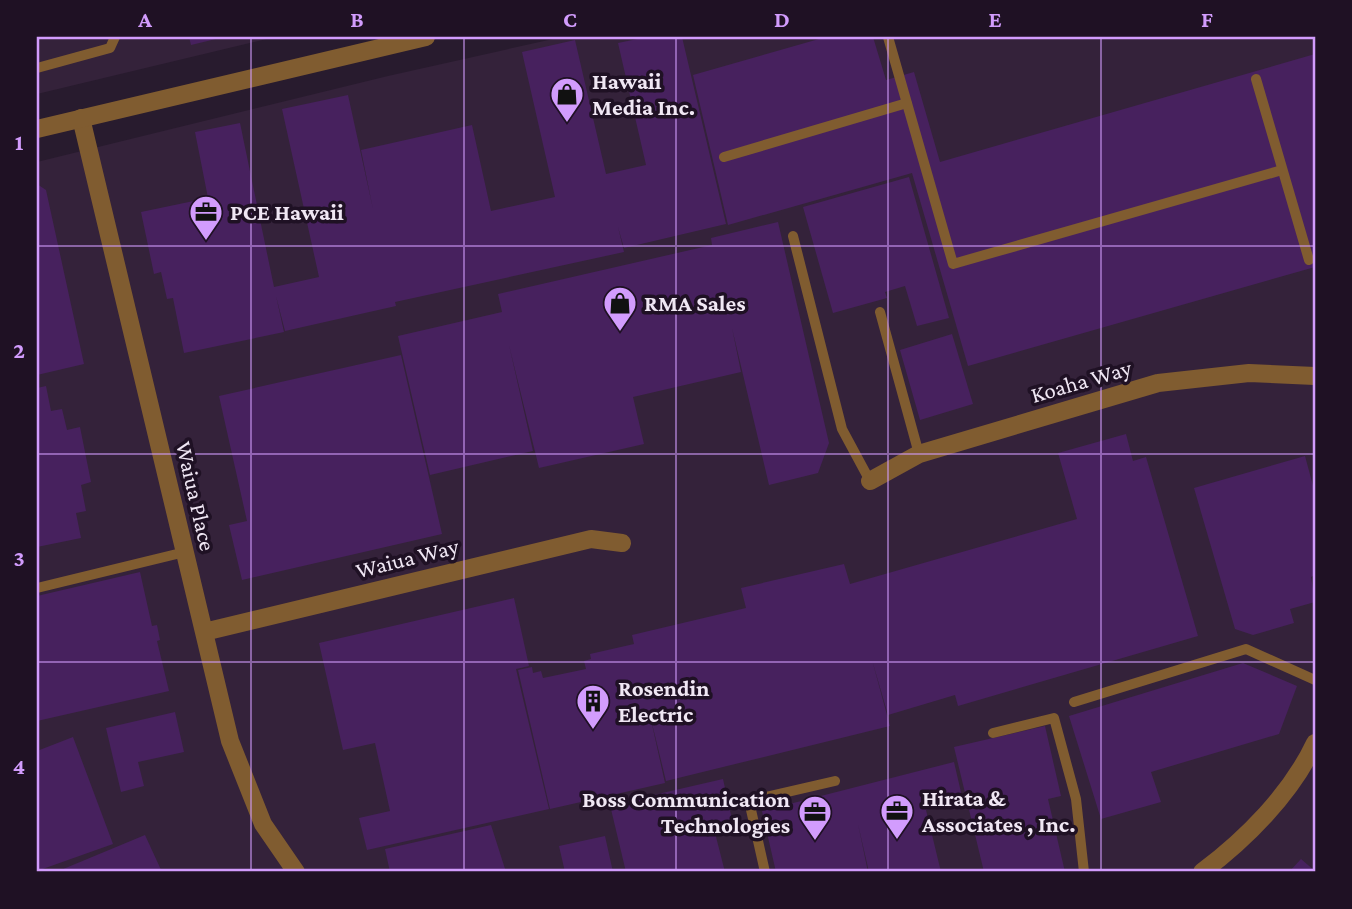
<svg xmlns="http://www.w3.org/2000/svg" width="1352" height="909" font-family="'Crimson Pro',serif">
  <rect width="100%" height="100%" fill="#281b2e"/>
  <path fill="#34223a" d="M37,37H275L37,94Z
    M562,37H1315V872H37V162L388,76Z"/>
  <path fill="#47215e" d="M189,37H220V38L191,45Z
    M647,37H682L726,224L624,248L618,227L624,252L395,302L396,306L285,331L276,296L284,332L184,353L173,298L167,299L161,272L154,274L141,212L208,198L195,132L240,123L274,287L319,277L282,109L348,95L373,209L361,150L472,125L491,211L555,197L522,52L575,40L606,174L646,165L618,43Z
    M826,37H873L886,80L914,72L940,162L1315,54V267L968,366L912,173L728,225L693,75Z
    M909,177L949,318L917,326L905,286L885,292L887,298L833,313L803,207Z
    M37,184L46,190L84,364L37,375Z
    M778,222L829,443L818,473L769,485L732,328L741,372L633,397L644,444L539,468L509,345L533,451L430,475L398,336L502,312L498,294L712,245L711,238Z
    M952,334L973,404L920,420L900,350Z
    M401,355L442,534L242,580L229,525L247,521L219,396Z
    M46,386L51,411L62,409L67,430L80,427L91,482L81,485L86,511L76,513L81,538L37,547V388Z
    M1126,434L1133,461L1146,457L1198,636L958,706L955,695L888,715L872,660L890,726L666,781L649,711L665,783L550,809L518,670L532,667L533,673L541,671L543,678L586,669L584,661L591,659L590,654L634,644L632,635L746,608L741,588L844,564L850,584L1077,519L1058,453Z
    M1305,456L1315,493V575L1311,577L1315,602L1290,609L1294,623L1253,635L1235,629L1194,488Z
    M140,572L152,626L157,625L160,640L157,641L169,691L37,721V596Z
    M514,598L529,666L516,669L549,809L367,850L359,818L390,811L375,743L343,750L319,643Z
    M1243,663L1297,686L1279,734L1151,772L1161,802L1101,819L1069,716Z
    M175,712L184,752L138,762L144,786L121,792L106,728Z
    M1045,726L1061,796L1048,799L1065,872H984L954,747Z
    M73,737L113,844L37,871V751Z
    M954,762L963,801L926,810L941,872H869L858,824L868,872H776L762,811Z
    M723,779L733,824L714,829L725,872H626L610,805Z
    M491,825L506,872H390L385,849Z
    M145,835L162,872H56Z
    M605,836L613,872H565L559,846Z
    M1301,859L1315,871V872H1289Z"/>
  <g fill="none" stroke-linecap="round" stroke-linejoin="round">
    <path stroke="#805c30" stroke-width="10" d="M888,37L953,264L1282,170
      M37,68L110,48L115,37
      M1256,79L1309,260
      M724,157L907,103
      M793,236L842,429L870,481
      M880,312L919,454
      M37,588L185,552
      M1074,702L1246,649L1315,680
      M993,733L1054,718L1076,799L1084,872
      M765,872L749,801L835,781"/>
    <path stroke="#805c30" stroke-width="18" d="M81,118L230,741L263,824L296,872
      M870,481L919,454L1158,383L1249,373L1315,376
      M204,632L591,539L622,543
      M1202,872C1246,839 1291,794 1315,743"/>
    <path stroke="#805c30" stroke-width="18" d="M37,129L426,37"/>
  </g>
  <path fill="none" stroke="#d29cfd" stroke-width="2" stroke-opacity="0.55" d="M251,37V872M464,37V872M676,37V872M888,37V872M1101,37V872M37,246H1315M37,454H1315M37,662H1315"/>
  <defs>
    <symbol id="shop-pin" viewBox="-11 -11 22 30"><path d="M0 17L-7.5 6A9.5 9.5 0 1 1 7.5 6Z" fill="#d29cfd" stroke="#1f1124"/><path d="M-5-2.5h2.3a2.7 3.5 0 0 1 5.4 0H5L5.5 6h-11ZM-1.5-2.5h3a1.5 2.3 0 0 0-3 0Z" fill="#111"/></symbol>
    <symbol id="office-pin" viewBox="-11 -11 22 30"><path d="M0 17L-7.5 6A9.5 9.5 0 1 1 7.5 6Z" fill="#d29cfd" stroke="#1f1124"/><path d="M-6-3h4V-5.5h4V-3h4V5H-6ZM-1-4.5V-3h2v-1.5ZM-6 0V1H6V0Z" fill="#111"/></symbol>
    <symbol id="building-pin" viewBox="-11 -11 22 30"><path d="M0 17L-7.5 6A9.5 9.5 0 1 1 7.5 6Z" fill="#d29cfd" stroke="#1f1124"/><path d="M-4-6H4V6H1V3H-1V6H-4ZM-2.5-4.3h1.7v1.8h-1.7ZM.8-4.3h1.7v1.8H.8ZM-2.5-1h1.7V.8h-1.7ZM.8-1h1.7V.8H.8Z" fill="#111"/></symbol>
  </defs>
  <g fill-rule="evenodd">
    <use href="#shop-pin" x="548" y="75" width="38" height="52"/>
    <use href="#office-pin" x="187" y="193" width="38" height="52"/>
    <use href="#shop-pin" x="601" y="284" width="38" height="52"/>
    <use href="#building-pin" x="574" y="682" width="38" height="52"/>
    <use href="#office-pin" x="878" y="792" width="38" height="52"/>
    <use href="#office-pin" x="796" y="793" width="38" height="52"/>
  </g>
  <g text-anchor="middle" stroke-width="7" stroke-linejoin="round" paint-order="stroke">
    <g font-size="23" font-weight="bold" fill="#f0e7f4" stroke="#1f1124" text-anchor="start">
      <text x="592" y="89">Hawaii<tspan x="592" dy="26">Media Inc.</tspan></text>
      <text x="230" y="220">PCE Hawaii</text>
      <text x="644" y="311">RMA Sales</text>
      <text x="618" y="696">Rosendin<tspan x="618" dy="26">Electric</tspan></text>
      <text x="922" y="806">Hirata &amp;<tspan x="922" dy="26">Associates , Inc.</tspan></text>
      <text x="790" y="807" text-anchor="end">Boss Communication<tspan x="790" dy="26">Technologies</tspan></text>
    </g>
    <g font-size="23" fill="#f0e7f4" stroke="#1f1124">
      <text transform="translate(1081 381) rotate(-16)" y="8">Koaha Way</text>
      <text transform="translate(196 496) rotate(77)" y="8">Waiua Place</text>
      <text transform="translate(407 558) rotate(-14)" y="8">Waiua Way</text>
    </g>
  </g>
  <rect width="1352" height="909" fill="none" stroke="#1f1124" stroke-width="77"/>
  <rect x="38" y="38" width="1276" height="832" fill="none" stroke="#d29cfd" stroke-width="2.5"/>
  <g font-size="23" text-anchor="middle" font-weight="bold" fill="#d29cfd">
    <text x="145" y="27">A</text>
    <text x="357" y="27">B</text>
    <text x="570" y="27">C</text>
    <text x="782" y="27">D</text>
    <text x="995" y="27">E</text>
    <text x="1207" y="27">F</text>
    <text x="19" y="150">1</text>
    <text x="19" y="358">2</text>
    <text x="19" y="566">3</text>
    <text x="19" y="774">4</text>
  </g>
</svg>
